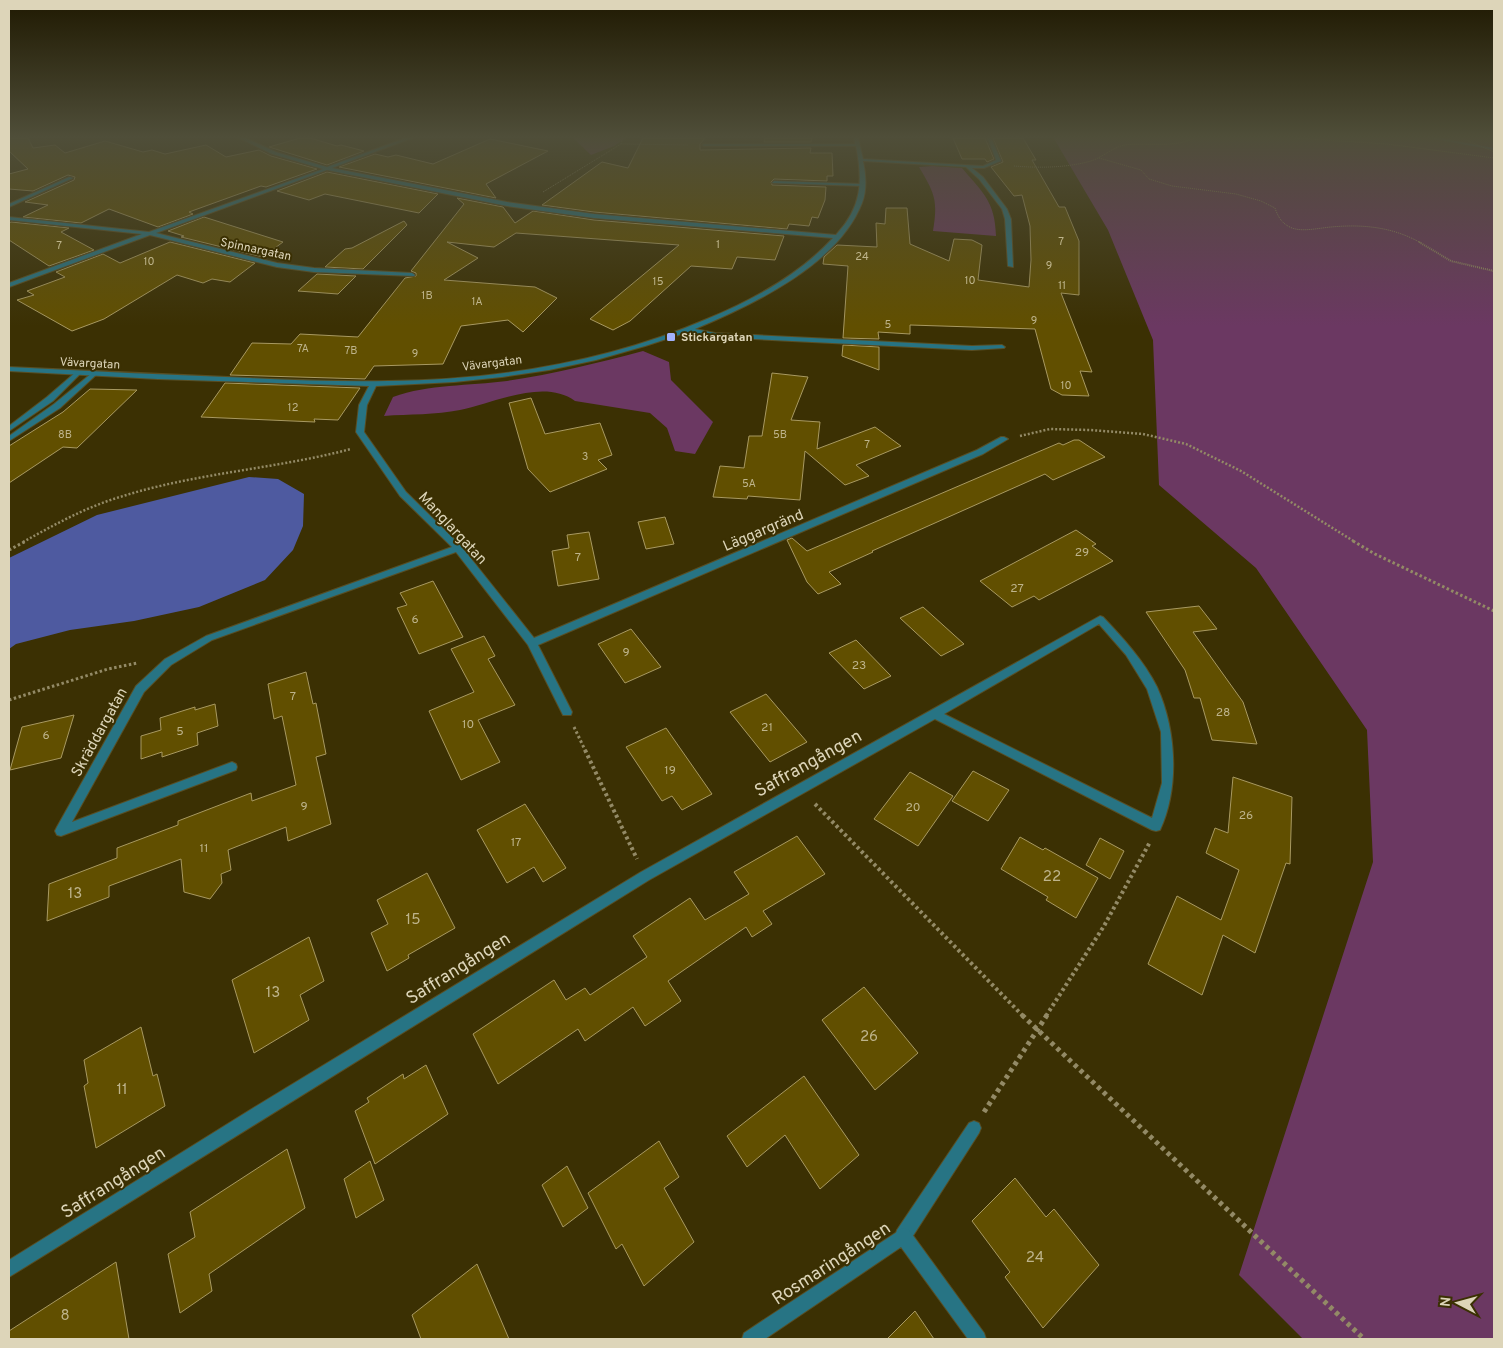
<svg xmlns="http://www.w3.org/2000/svg" width="1503" height="1348" font-family="Overpass,sans-serif">
  <rect width="100%" height="100%" fill="#3b3003"/>
  <path fill="#6b3862" d="M628,137L614,146L591,155L572,137Z
    M1494,137V1339H1303L1239,1275L1373,862L1367,730L1256,568L1159,485L1153,340L1108,230L1053,137Z
    M933,166L962,168C983,193 995,201 996,236L933,231C938,200 935,194 919,167Z
    M643,351L669,362L671,380L713,422L695,454L675,451L667,428L650,413L575,401C544,378 494,403 460,410C436,415 409,414 384,416L393,397C429,384 469,386 507,381C553,374 598,363 643,351Z"/>
  <path fill="#4e5aa0" d="M249,477L278,479L304,494L303,526L293,550L265,580L199,607L134,621L70,630L16,644L9,649V558L97,515Z"/>
  <g fill="none" stroke-linecap="round" stroke-linejoin="round">
    <path fill="#4e5aa0" fill-rule="evenodd" d="M1434,137L1494,148V150L1423,137Z"/>
  </g>
  <path fill="#614f00" stroke="#a89961" d="M9,138H28L33,148L55,145L65,153L105,141L143,152L152,150L165,154L206,145L226,157L259,150L271,156L317,169L266,187L261,186L189,212L193,214L158,227L109,209L81,223L23,217L48,205L25,202L74,180L75,177L68,175L33,191L9,189V174L28,169L9,151Z
    M300,138H310L337,146L341,145L364,151L327,165L269,147Z
    M643,138H705L700,144V150L811,148L810,153H832L833,176H827V181L774,179L771,182L772,185L826,187L825,200L818,218L812,217L809,226L789,224L787,229L594,212L542,205L602,162L628,168Z
    M765,138H812L811,142H764Z
    M953,138H985L994,159L987,162L985,159H962Z
    M993,138H1023L1036,160H1032L1059,207H1065L1079,241V295L1061,293L1092,372L1080,371L1089,396L1062,395L1051,389L1035,329L910,325V334L878,332L879,339L843,338L848,266L823,264L824,257L837,245L877,247L876,223L885,224L886,208H907L910,244L949,261L954,239L972,240L982,245L978,280L1029,287L1031,260L1030,226L1022,195L1014,196L991,167L1003,162Z
    M490,139L548,151L486,184L496,198L339,167L375,154L388,157L396,155L433,164Z
    M327,172L438,194L419,213L325,194L309,200L277,191Z
    M457,198L503,207L515,223L533,211L594,220L784,236L775,260L737,257L732,269L691,266L630,321L613,330L590,319L679,245L516,233L494,247L447,242L478,258L444,280L535,287L557,298L523,332L508,320L461,326L443,364L374,366L365,379L230,375L252,343L291,344L300,334L358,337L405,278L416,276V273L411,271L464,204Z
    M204,217L283,242L263,257L181,237L184,236L168,231Z
    M404,221L407,225L363,269L325,267L345,249L352,248Z
    M11,222L69,228L61,232L94,250L49,266L9,240V223Z
    M170,242L255,263L230,282L212,279L203,283L177,275L104,319L72,331L17,300L34,295L27,291L65,277L56,272L103,254L120,263Z
    M317,274L356,276L338,294L298,291Z
    M843,345L879,347V370L842,356Z
    M772,373L808,377L791,420L820,422L817,449L875,427L901,446L856,465L869,476L845,485L805,451L800,500L748,496L747,499L713,497L720,466L744,468L749,436H762Z
    M225,383L360,388L338,420L314,419L315,422L201,417Z
    M90,389L137,390L77,448L63,447L9,483V446L63,412Z
    M531,398L545,434L600,423L612,455L598,460L607,469L550,492L528,469L509,403Z
    M1074,440H1079L1105,457L1053,480L1045,474L872,551L873,552L829,572L841,584L818,594L807,582L787,540L792,538L807,551L1059,443L1063,445Z
    M665,517L674,544L646,549L638,522Z
    M1076,530L1096,544L1092,546L1113,561L1039,600L1034,596L1012,607L980,581Z
    M589,532L599,579L558,586L552,551L569,548L567,535Z
    M433,581L463,637L419,654L397,608L407,605L400,593Z
    M1199,606L1217,629L1193,632L1243,702L1257,744L1212,740L1200,698H1194L1185,670L1146,612Z
    M923,607L964,644L941,656L900,618Z
    M631,629L661,667L625,683L598,644Z
    M484,636L495,656L488,659L515,705L478,720L500,762L461,780L429,711L474,692L451,649Z
    M856,640L891,676L864,689L829,653Z
    M306,672L313,704L316,703L326,754L316,757L331,824L288,841L286,827L228,850L231,870L221,874L222,883L210,899L184,892L181,859L109,886V897L47,921L49,884L117,858V848L178,825V821L251,793L252,801L296,785L282,716L274,719L268,684Z
    M766,694L807,742L770,762L730,712Z
    M215,704L218,726L197,733L198,745L162,757V752L141,759V736L161,730L160,718L195,707V710Z
    M74,715L61,758L10,770L22,727Z
    M666,728L712,794L682,810L672,796L662,801L626,747Z
    M973,771L1009,790L988,821L952,801Z
    M910,772L953,796L918,846L874,819Z
    M1233,777L1292,797L1290,864L1286,863L1255,953L1223,935L1202,995L1148,964L1177,896L1221,920L1239,870L1206,853L1215,828L1228,833Z
    M525,804L566,868L543,882L534,867L507,883L477,830Z
    M797,836L825,874L763,911L772,924L752,937L746,927L668,981L681,1001L645,1026L633,1007L585,1041L578,1029L498,1084L473,1034L554,980L566,1000L585,988L590,995L647,957L633,936L690,898L705,920L749,894L734,872Z
    M1020,837L1043,850L1045,848L1098,878L1076,918L1046,900L1048,897L1001,869Z
    M1100,838L1124,851L1110,879L1086,865Z
    M427,873L455,928L408,955L409,958L387,971L371,933L388,924L377,900Z
    M309,937L324,981L300,995L309,1020L254,1053L232,980Z
    M864,987L918,1053L875,1090L822,1020Z
    M141,1027L153,1076L157,1074L165,1106L96,1148L84,1086L88,1083L84,1060Z
    M426,1065L448,1114L375,1164L355,1111L369,1102L367,1098L403,1074L404,1079Z
    M804,1076L859,1155L820,1189L785,1135L747,1167L727,1136Z
    M659,1141L679,1177L664,1188L694,1242L644,1286L622,1244L616,1249L588,1193Z
    M287,1149L305,1208L209,1274L212,1291L180,1313L168,1254L195,1237L190,1212Z
    M370,1161L384,1200L356,1218L344,1179Z
    M567,1166L588,1208L563,1227L542,1185Z
    M1015,1178L1046,1217L1054,1209L1099,1265L1043,1328L1005,1277L1010,1272L972,1221Z
    M116,1262L129,1339H9V1331Z
    M477,1264L509,1339H421L412,1315Z
    M915,1311L934,1339H887Z"/>
  <g fill="none" stroke-linecap="round" stroke-linejoin="round">
    <defs>
      <path id="service" d="M69,177L73,178L9,207V204Z
        M774,181L863,184L865,185L863,186L772,183Z
        M76,372L81,373L53,401L9,431V426L47,397Z
        M92,373L97,374L60,408L9,441V436L54,404Z
        M974,1121L979,1123L981,1128L979,1133L909,1242L903,1244L897,1242L895,1236L897,1230L969,1123Z"/>
      <path id="minor" d="M237,137H244L276,152L327,167L408,137H415L332,168L507,202L594,214L836,235C862,207 863,182 856,146H704L702,145L704,144H855L854,137H858L863,159L983,166L996,160L987,137H991L1001,161L984,168H972L983,177L1007,209L1011,219L1013,267L1008,266L1005,219L1002,209L979,179L966,167L863,161C866,175 867,190 862,203C838,265 752,305 695,329L715,333L972,346L1002,345L1005,347L1004,348L972,350L715,337L688,332L645,346L596,360L549,370L502,377L454,382L376,386L367,405L364,432L406,492L461,546L534,638L977,450L1001,437H1004L1008,439L983,454L538,645L572,712L571,715H563L528,645L456,552L212,640L171,665L144,692L72,822L232,762L236,764L237,767L236,770L61,836L57,835L55,831L57,827L136,686L165,659L206,636L452,547L400,496L356,432L359,405L369,386L158,379L9,371V367C89,371 169,375 250,378C296,380 342,382 388,381C496,380 607,362 707,319C753,300 799,275 833,238L594,218L507,206L327,170L156,233L277,263L314,268L412,273L415,275L414,276L314,272L277,267L150,235L9,287V283L142,234L9,220V217L149,232L323,169L272,154Z
        M1100,616L1103,617C1123,638 1144,661 1157,687C1176,729 1180,787 1160,830L1156,831L1152,830L935,719L649,880L9,1277V1260L250,1110L641,872ZM1099,624L1126,655L1147,689L1161,732L1162,783L1152,818L944,714Z
        M903,1228L909,1230L984,1333L986,1339H968L901,1247L765,1339H742L744,1333Z"/>
    </defs>
    <use href="#service" stroke="#584e24" stroke-width="2"/>
    <use href="#minor" stroke="#584e24" stroke-width="2"/>
    <path stroke="#938a66" stroke-width="1" stroke-dasharray="1 1" stroke-linecap="butt" d="M1279,137L1387,144L1494,158
      M1459,137L1494,152
      M621,144L623,137
      M1099,158L1141,170L1149,179L1172,186L1236,194L1261,201L1275,208C1278,217 1282,224 1292,228C1303,232 1319,228 1331,227C1363,224 1393,227 1421,243
      M1014,166C1039,168 1066,168 1091,161C1103,157 1113,147 1125,145C1151,142 1173,149 1197,137
      M543,192L621,144L688,145"/>
    <path stroke="#938a66" stroke-width="2" stroke-dasharray="1 1" stroke-linecap="butt" d="M1419,242L1451,261L1494,271"/>
    <path stroke="#938a66" stroke-width="2.5" stroke-dasharray="2 2" stroke-linecap="butt" d="M1020,436L1050,429L1090,430L1143,434L1186,444L1241,471L1355,542
      M23,542C54,525 86,507 120,497C195,473 275,469 351,449"/>
    <path stroke="#938a66" stroke-width="3" stroke-dasharray="2.5 2.5" stroke-linecap="butt" d="M1353,541L1375,554L1494,611
      M9,550L26,541
      M9,700L108,669L137,663
      M574,727L586,752"/>
    <path stroke="#938a66" stroke-width="4" stroke-dasharray="3 3" stroke-linecap="butt" d="M585,750L637,859
      M815,804L1023,1016
      M1046,1016L1104,926L1150,842"/>
    <path stroke="#938a66" stroke-width="5" stroke-dasharray="4 4" stroke-linecap="butt" d="M1022,1015L1364,1339
      M984,1112L1047,1015"/>
    <use href="#service" fill="#277484" fill-rule="evenodd"/>
    <use href="#minor" fill="#277484" fill-rule="evenodd"/>
  </g>
  <linearGradient id="sky" x2="0" y2="1"><stop stop-color="#201a02"/><stop offset="0.42" stop-color="#4f4e39"/><stop offset="1" stop-color="#4f4e39" stop-opacity="0"/></linearGradient>
  <rect width="1503" height="326" fill="url(#sky)"/>
  <rect fill="#a2b2fd" stroke="#3b3003" stroke-width="2" x="666" y="332" width="10" height="10" rx="2.5"/>
  <g text-anchor="middle" stroke-width="4" stroke-linejoin="round" paint-order="stroke">
    <g font-size="11" fill="#beb48b">
      <text x="1061" y="245">7</text>
      <text x="718" y="248">1</text>
      <text x="59" y="249">7</text>
      <text x="862" y="260">24</text>
      <text x="149" y="265">10</text>
      <text x="1049" y="269">9</text>
      <text x="970" y="284">10</text>
      <text x="658" y="285">15</text>
      <text x="1062" y="289">11</text>
      <text x="427" y="299">1B</text>
      <text x="477" y="305">1A</text>
      <text x="1034" y="324">9</text>
      <text x="888" y="328">5</text>
      <text x="303" y="352">7A</text>
      <text x="351" y="354">7B</text>
      <text x="415" y="357">9</text>
      <text x="1066" y="389">10</text>
      <text x="293" y="411">12</text>
      <text x="65" y="438">8B</text>
      <text x="780" y="438">5B</text>
      <text x="867" y="448">7</text>
      <text x="585" y="460">3</text>
      <text x="749" y="487">5A</text>
    </g>
    <g font-size="12" fill="#ddd5b9" stroke="#3b3003">
      <text transform="translate(256 249) rotate(12)" y="4">Spinnargatan</text>
      <text transform="translate(90 363) rotate(3)" y="4">Vävargatan</text>
      <text transform="translate(492 363) rotate(-7)" y="4">Vävargatan</text>
    </g>
    <g font-size="12" font-weight="bold" fill="#ddd5b9" stroke="#3b3003" text-anchor="start">
      <text x="681" y="341">Stickargatan</text>
    </g>
    <g font-size="12" fill="#beb48b">
      <text x="1082" y="556">29</text>
      <text x="578" y="561">7</text>
      <text x="1017" y="592">27</text>
      <text x="415" y="623">6</text>
      <text x="626" y="656">9</text>
      <text x="859" y="669">23</text>
      <text x="293" y="700">7</text>
      <text x="1223" y="716">28</text>
      <text x="468" y="728">10</text>
      <text x="767" y="731">21</text>
      <text x="180" y="735">5</text>
      <text x="46" y="739">6</text>
      <text x="670" y="774">19</text>
      <text x="304" y="810">9</text>
      <text x="913" y="811">20</text>
      <text x="1246" y="819">26</text>
      <text x="516" y="846">17</text>
      <text x="204" y="852">11</text>
    </g>
    <g font-size="15" fill="#ddd5b9" stroke="#3b3003">
      <text transform="translate(453 528) rotate(47)" y="5">Manglargatan</text>
      <text transform="translate(763 530) rotate(-23)" y="5">Läggargränd</text>
      <text transform="translate(99 732) rotate(-61)" y="5">Skräddargatan</text>
    </g>
    <g font-size="15" fill="#beb48b">
      <text x="1052" y="881">22</text>
      <text x="75" y="898">13</text>
      <text x="413" y="924">15</text>
      <text x="273" y="997">13</text>
      <text x="869" y="1041">26</text>
      <text x="122" y="1094">11</text>
      <text x="1035" y="1262">24</text>
      <text x="65" y="1320">8</text>
    </g>
    <g font-size="18" fill="#ddd5b9" stroke="#3b3003">
      <text transform="translate(808 763) rotate(-29)" y="6">Saffrangången</text>
      <text transform="translate(458 968) rotate(-32)" y="6">Saffrangången</text>
      <text transform="translate(113 1182) rotate(-32)" y="6">Saffrangången</text>
      <text transform="translate(831 1263) rotate(-33)" y="6">Rosmaringången</text>
    </g>
  </g>
  <rect width="1503" height="1348" fill="none" stroke="#ddd5b9" stroke-width="20"/>
  <g transform="translate(1458 1303) rotate(276)" stroke="#3b3003" stroke-width="4" paint-order="stroke">
  <path d="M0-4L9 19L0 12L-9 19Z" fill="#ddd5b9"/>
  <text y="-8" font-size="14" font-weight="bold" text-anchor="middle" fill="#ddd5b9">N</text>
  </g>
</svg>
